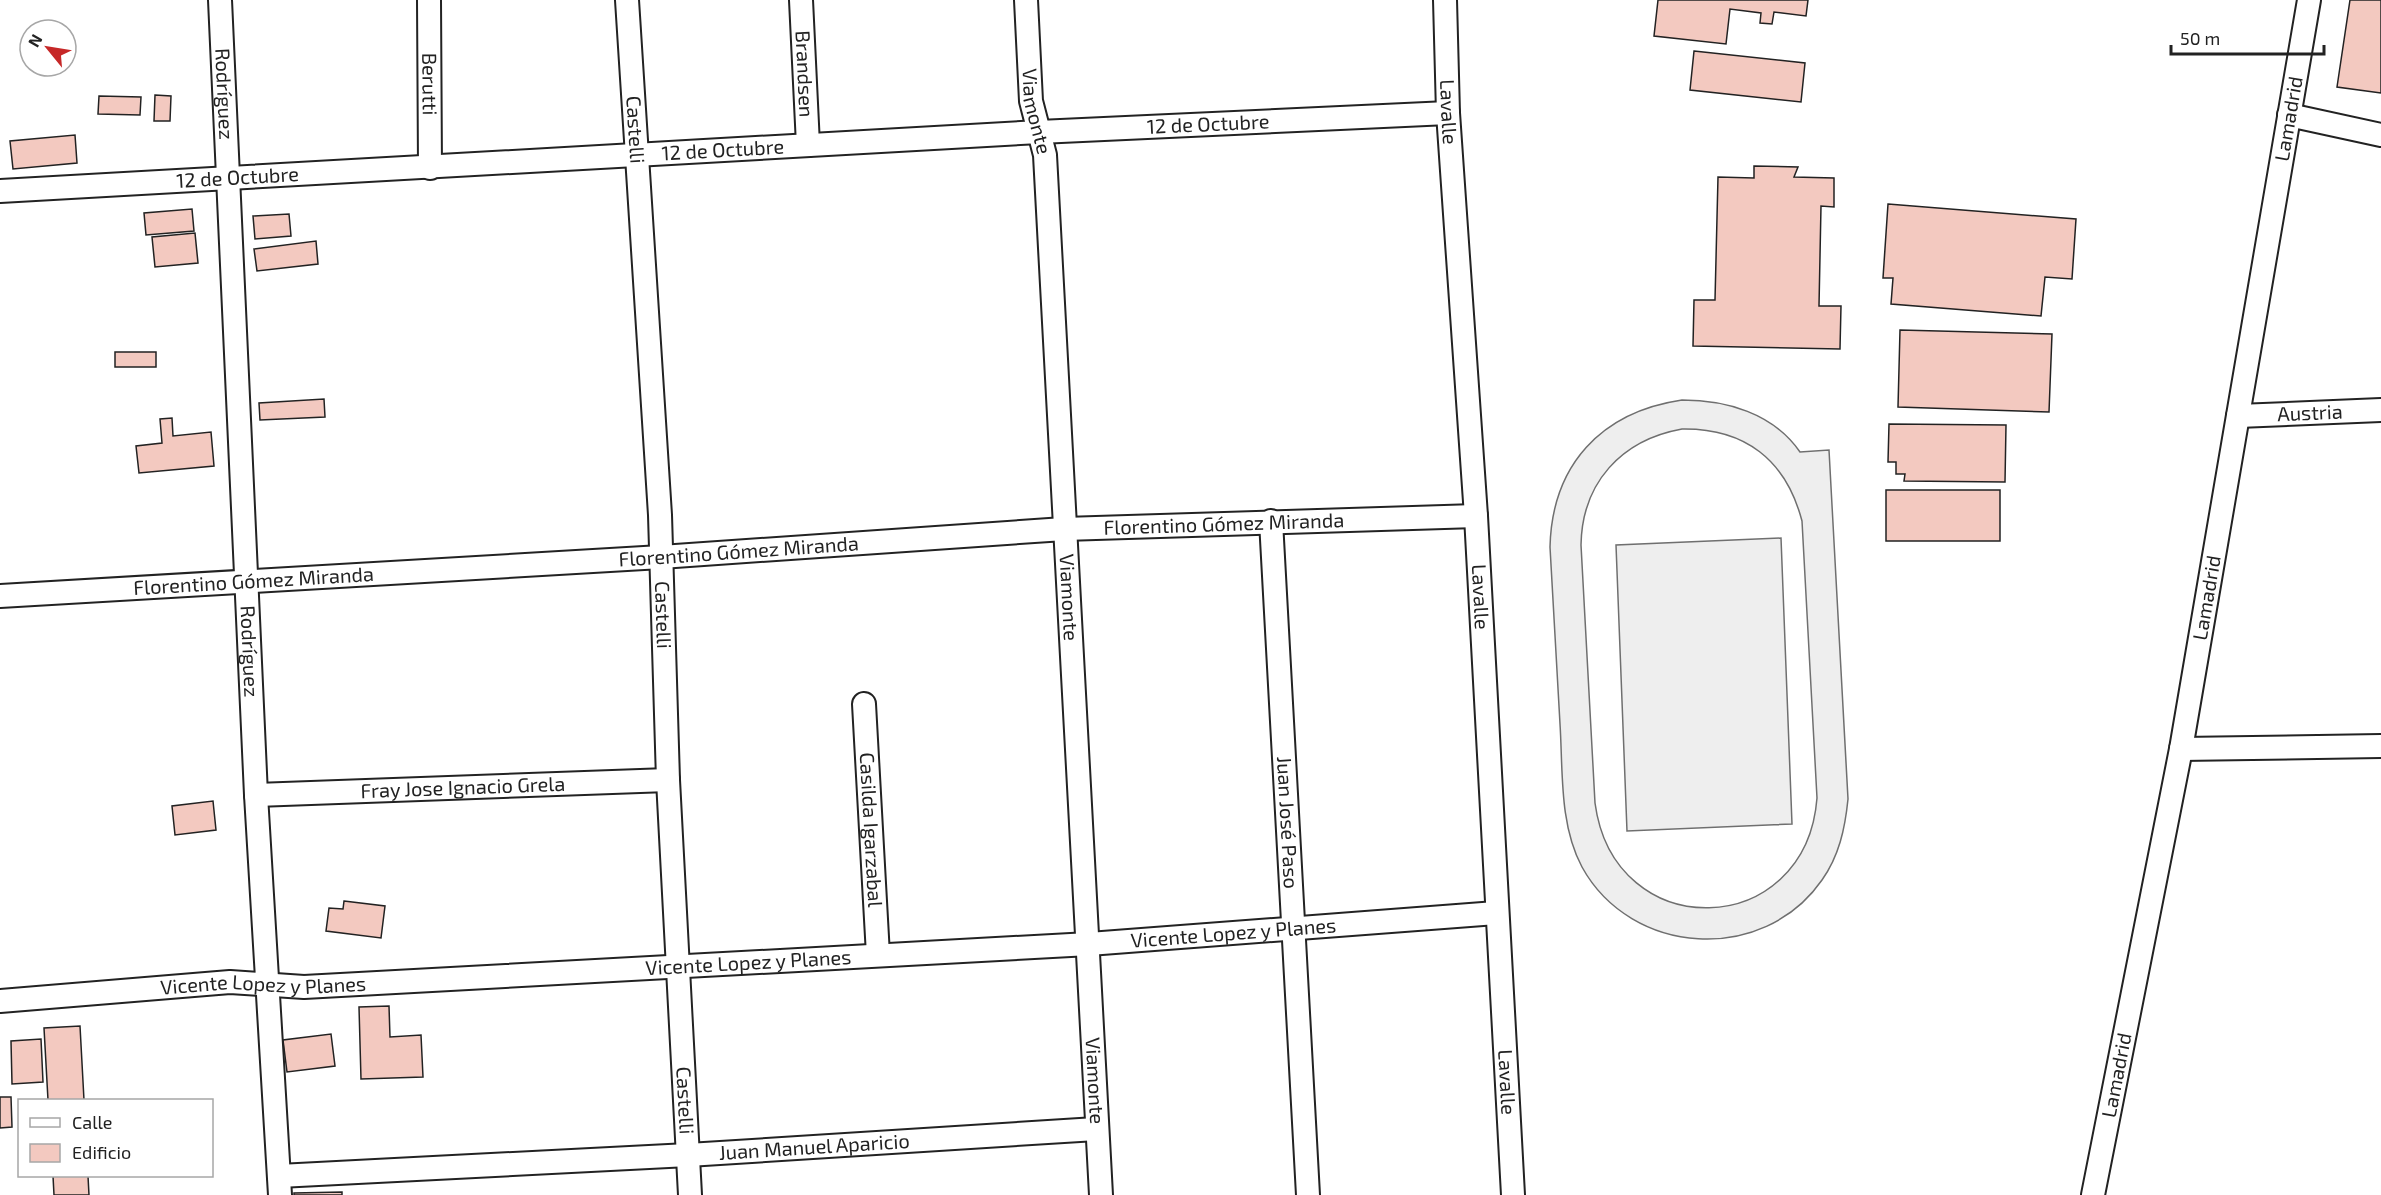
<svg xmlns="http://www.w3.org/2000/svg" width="2381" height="1195" font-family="'Exo 2',sans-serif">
  <rect width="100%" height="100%" fill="#fff"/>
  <path fill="#eee" stroke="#6f6f6f" stroke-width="1.5" fill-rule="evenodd" d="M1682,400C1726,400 1773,413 1800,452L1829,450L1848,799C1845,829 1839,856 1822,880C1763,965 1631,956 1582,867C1559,824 1563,770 1560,724C1557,665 1553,606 1550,547C1552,465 1601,412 1682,400ZM1682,429C1745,428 1786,460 1802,521L1817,798C1806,941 1614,946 1595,803L1581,545C1582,483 1621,440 1682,429Z
    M1781,538L1792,824L1627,831L1616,545Z"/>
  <path fill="#f3c9c0" stroke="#222" stroke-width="1.5" d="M1658,0H1808L1806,16L1774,12L1772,24L1760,23L1761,13L1730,9L1726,44L1654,36Z
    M2350,0H2381V93L2337,87Z
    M1694,51L1805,63L1801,102L1690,90Z
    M155,95L171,96L170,121H154Z
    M99,96L141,97L140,115L98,114Z
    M75,135L77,163L13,169L10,141Z
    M1754,166L1798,167L1794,177L1834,178V207L1821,206L1819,306H1841L1840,349L1693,346L1694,300H1715L1718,177L1754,178Z
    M1888,204L2076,219L2072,279L2045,277L2041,316L1891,304L1893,278H1883Z
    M192,209L194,231L146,235L144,213Z
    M289,214L291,236L255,239L253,216Z
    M195,233L198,263L155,267L152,237Z
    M316,241L318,264L257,271L254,249Z
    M1900,330L2052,334L2049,412L1898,407Z
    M115,352H156V367H115Z
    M324,399L325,417L260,420L259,403Z
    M172,418L173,436L211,432L214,466L139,473L136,446L162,443L160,419Z
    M1889,424L2006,425L2005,482L1904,481L1905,474H1896V462H1888Z
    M1886,490H2000V541H1886Z
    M213,801L216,830L175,835L172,806Z
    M344,901L385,906L381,938L326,931L329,908L343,909Z
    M389,1006L390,1037L421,1035L423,1077L361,1079L359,1007Z
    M80,1026L84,1100H48L44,1028Z
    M331,1034L335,1066L287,1072L283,1040Z
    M41,1039L43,1082L12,1084L11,1041Z
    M0,1097H11L12,1127L0,1128Z
    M53,1176H88L89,1195H54Z
    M342,1192V1195H294V1193Z"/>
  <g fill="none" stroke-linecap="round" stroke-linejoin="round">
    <defs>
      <g id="minor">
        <path id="s1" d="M220,0L256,795L280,1195"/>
        <path id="s2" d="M429,0L430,168"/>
        <path id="s3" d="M627,0L660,515L668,780L690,1195"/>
        <path id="s4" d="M801,0L808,145"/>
        <path id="s5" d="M1026,0L1031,101L1045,155L1101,1195"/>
        <path id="s6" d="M1445,0L1448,113L1476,516L1513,1195"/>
        <path d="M2289,115L2381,135"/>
        <path id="s7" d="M0,191L1039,132L1448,113"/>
        <path id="s8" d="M2238,416L2381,410"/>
        <path id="s9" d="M1271,521L1308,1195"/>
        <path id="s10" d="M0,596L661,557L1064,529L1476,516"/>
        <path id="s11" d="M864,704L878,955"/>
        <path d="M2181,749L2381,746"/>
        <path id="s12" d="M256,795L668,780"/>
        <path id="s13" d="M0,1001L230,982L304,987L1089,944L1496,913"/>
        <path id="s14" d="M279,1176L688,1155L1096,1129"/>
        <path id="s15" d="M2093,1195L2181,749L2309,0"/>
      </g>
    </defs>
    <use href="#minor" stroke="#222" stroke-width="26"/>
    <use href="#minor" stroke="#fff" stroke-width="22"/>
  </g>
  <g text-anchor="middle" stroke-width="4.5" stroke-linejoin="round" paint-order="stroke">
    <g font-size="20" fill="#222" stroke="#fff">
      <text dy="7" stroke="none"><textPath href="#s4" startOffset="74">Brandsen</textPath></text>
      <text dy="7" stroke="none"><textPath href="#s2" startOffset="84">Berutti</textPath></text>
      <text dy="7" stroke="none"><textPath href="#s1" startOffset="94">Rodríguez</textPath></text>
      <text dy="7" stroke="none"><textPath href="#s5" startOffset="112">Viamonte</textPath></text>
      <text dy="7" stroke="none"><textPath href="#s6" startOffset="112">Lavalle</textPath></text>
      <text dy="7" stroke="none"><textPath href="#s15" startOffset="1094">Lamadrid</textPath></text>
      <text dy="7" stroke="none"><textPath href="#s7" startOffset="1210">12 de Octubre</textPath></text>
      <text dy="7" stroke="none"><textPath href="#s3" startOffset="130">Castelli</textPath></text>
      <text dy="7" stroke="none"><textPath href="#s7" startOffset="724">12 de Octubre</textPath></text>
      <text dy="7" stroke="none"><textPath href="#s7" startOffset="238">12 de Octubre</textPath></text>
      <text dy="7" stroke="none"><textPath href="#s8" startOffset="72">Austria</textPath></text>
      <text dy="7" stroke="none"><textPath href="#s10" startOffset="1226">Florentino Gómez Miranda</textPath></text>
      <text dy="7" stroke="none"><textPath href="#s10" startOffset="740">Florentino Gómez Miranda</textPath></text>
      <text dy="7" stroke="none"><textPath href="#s10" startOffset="254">Florentino Gómez Miranda</textPath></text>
      <text dy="7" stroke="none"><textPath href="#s5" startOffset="600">Viamonte</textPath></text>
      <text dy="7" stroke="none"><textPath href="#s6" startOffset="598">Lavalle</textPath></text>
      <text dy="7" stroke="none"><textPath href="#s15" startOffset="608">Lamadrid</textPath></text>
      <text dy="7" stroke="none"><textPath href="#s3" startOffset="616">Castelli</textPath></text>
      <text dy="7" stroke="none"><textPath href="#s1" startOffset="652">Rodríguez</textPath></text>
      <text dy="7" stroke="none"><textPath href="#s12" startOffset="207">Fray Jose Ignacio Grela</textPath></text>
      <text dy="7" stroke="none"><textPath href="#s9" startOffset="302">Juan José Paso</textPath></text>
      <text dy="7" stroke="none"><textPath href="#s11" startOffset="126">Casilda Igarzabal</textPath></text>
      <text dy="7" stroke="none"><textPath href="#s13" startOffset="1236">Vicente Lopez y Planes</textPath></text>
      <text dy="7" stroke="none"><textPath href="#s13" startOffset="750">Vicente Lopez y Planes</textPath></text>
      <text dy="7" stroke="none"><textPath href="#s13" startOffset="264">Vicente Lopez y Planes</textPath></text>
      <text dy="7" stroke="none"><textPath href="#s15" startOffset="122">Lamadrid</textPath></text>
      <text dy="7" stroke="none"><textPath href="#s5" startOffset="1084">Viamonte</textPath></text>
      <text dy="7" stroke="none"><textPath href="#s6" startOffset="1084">Lavalle</textPath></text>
      <text dy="7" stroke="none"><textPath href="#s3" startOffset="1102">Castelli</textPath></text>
      <text dy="7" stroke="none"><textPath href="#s14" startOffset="536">Juan Manuel Aparicio</textPath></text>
    </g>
  </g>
  <rect x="18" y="1099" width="195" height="78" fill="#ffffff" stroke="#a7a7a7" stroke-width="1.5"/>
  <rect x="30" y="1118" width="30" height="9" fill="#ffffff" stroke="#a7a7a7" stroke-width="1.5"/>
  <text x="72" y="1129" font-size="18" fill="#222222">Calle</text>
  <rect x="30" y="1144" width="30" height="18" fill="#f3c9c0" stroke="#a7a7a7" stroke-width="1.5"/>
  <text x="72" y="1159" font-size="18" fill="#222222">Edificio</text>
  <g transform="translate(48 48) rotate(300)"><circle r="28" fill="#ffffff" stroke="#a7a7a7" stroke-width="1.5"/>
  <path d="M0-4.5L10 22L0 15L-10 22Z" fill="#c62828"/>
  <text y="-9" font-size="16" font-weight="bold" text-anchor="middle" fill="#222222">N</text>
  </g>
  <path d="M2171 45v9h153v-9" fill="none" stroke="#222222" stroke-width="3"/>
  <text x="2180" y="45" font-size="18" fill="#222222" stroke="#ffffff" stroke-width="4.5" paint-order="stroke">50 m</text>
</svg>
